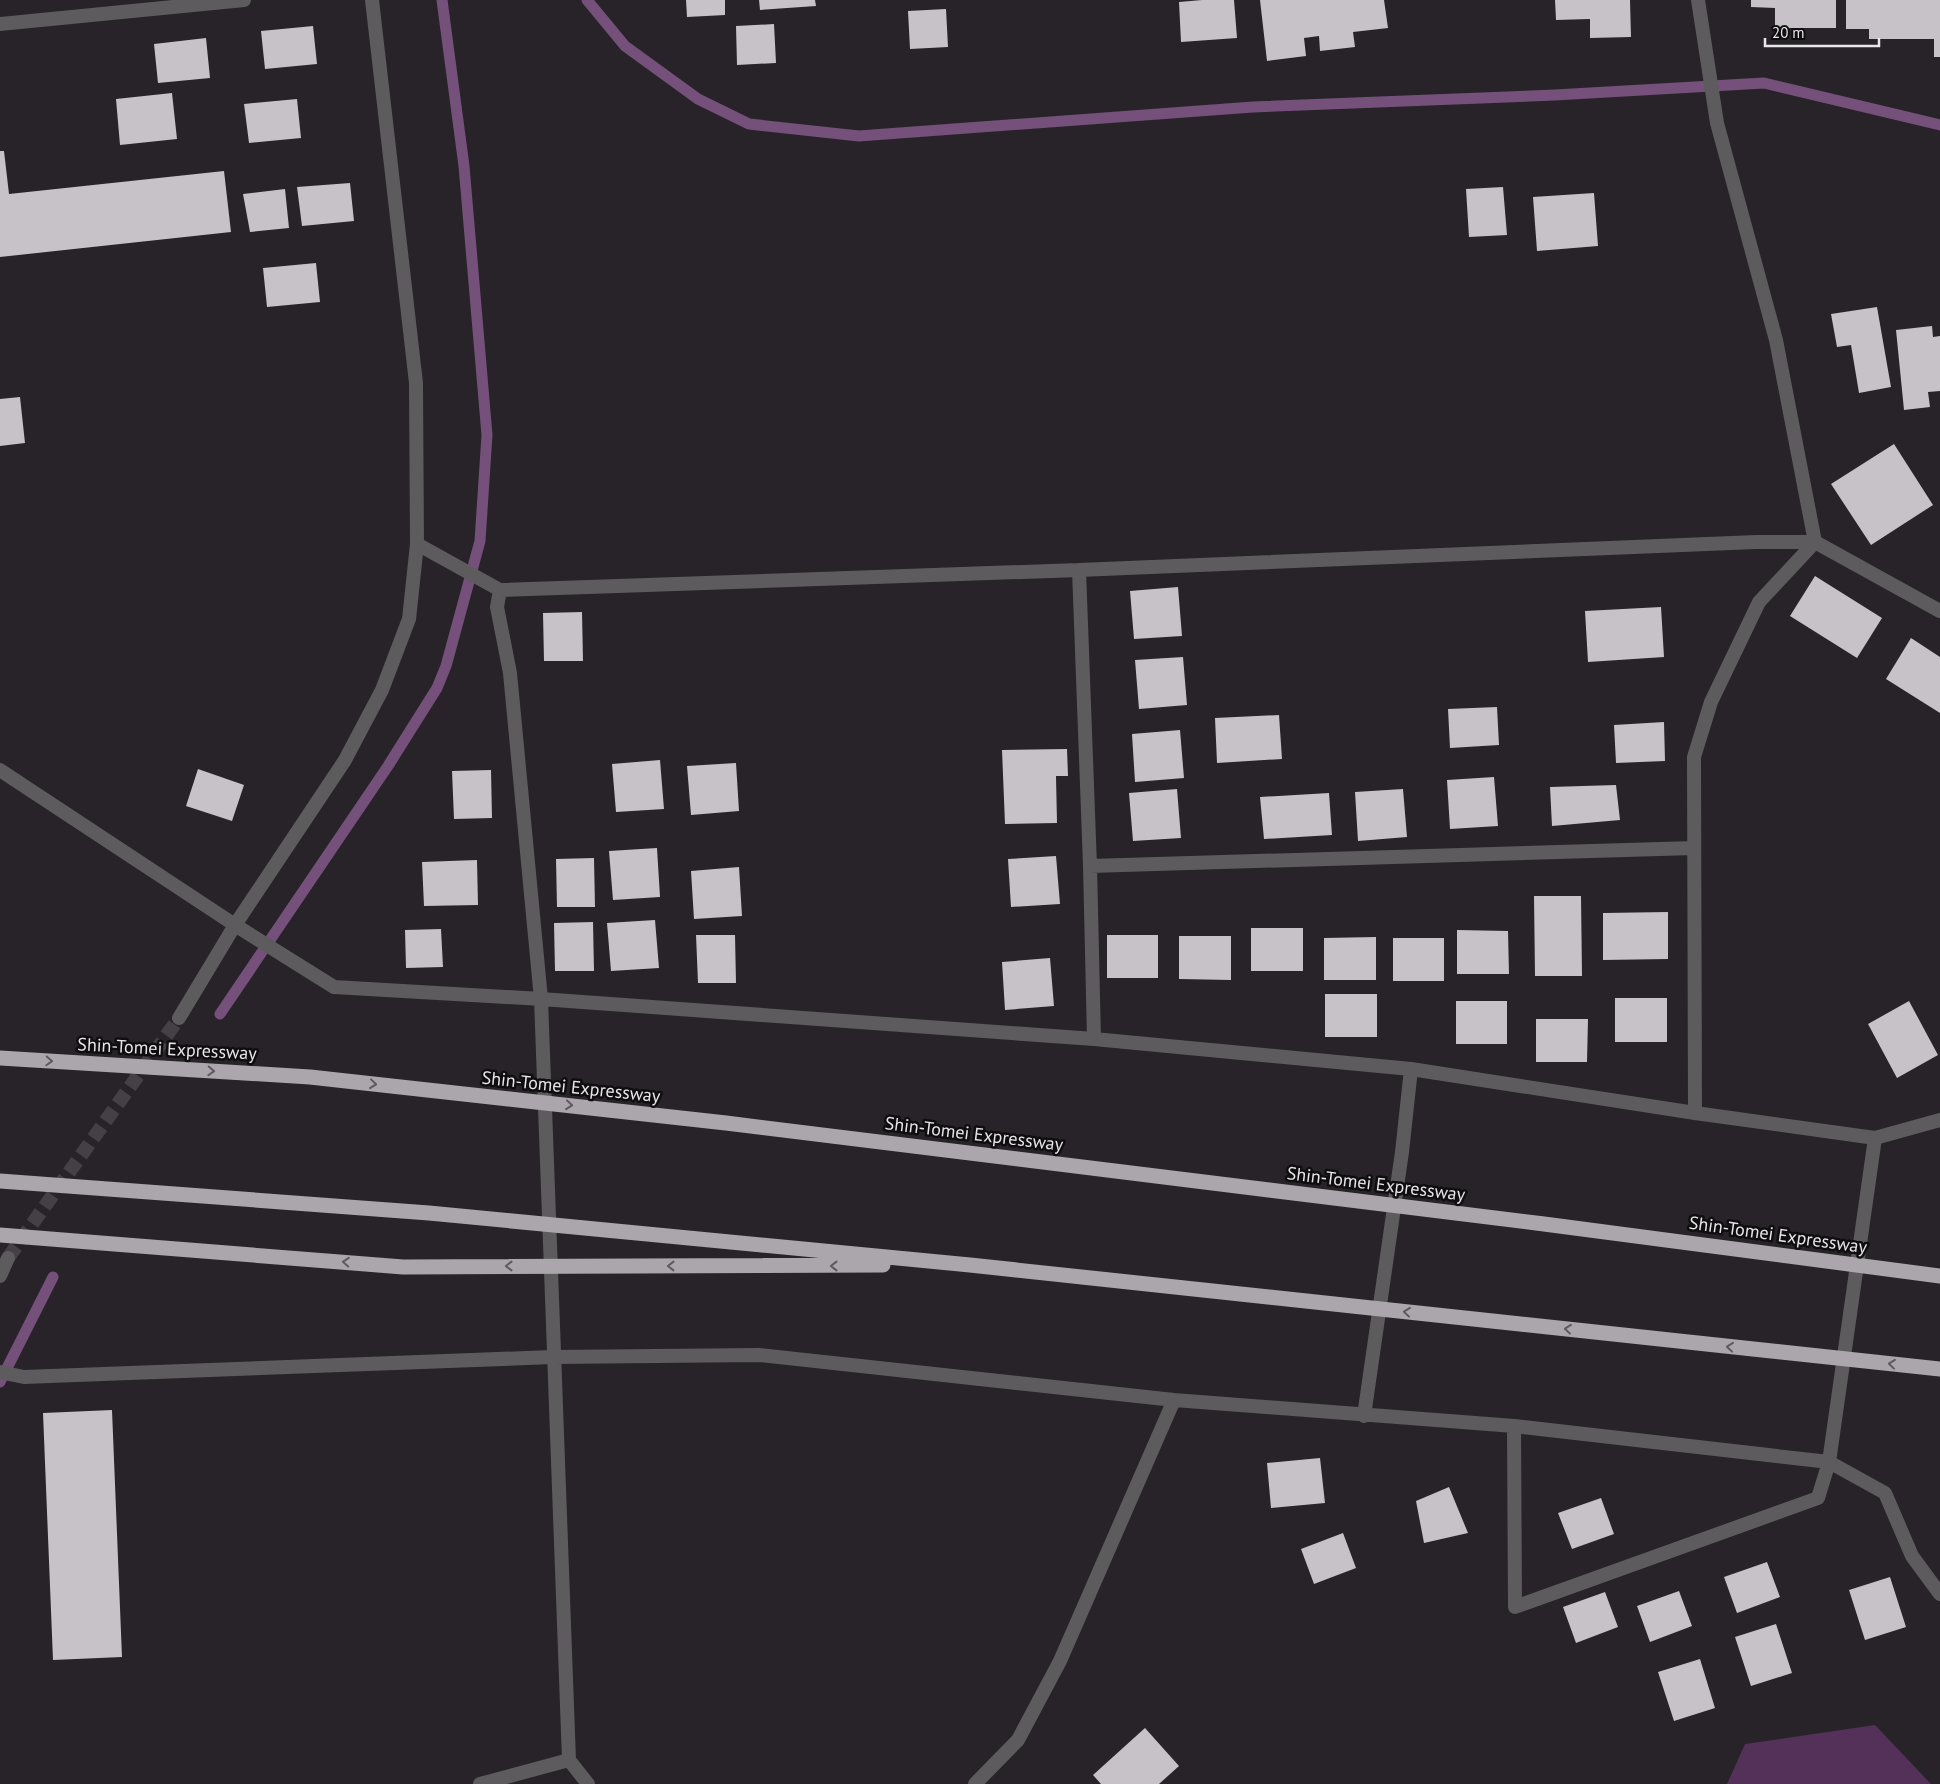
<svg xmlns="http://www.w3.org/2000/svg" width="1940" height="1784" font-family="'PT Sans',sans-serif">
  <rect width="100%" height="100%" fill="#272328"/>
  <path fill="#533159" d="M1875,1725L1931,1784H1727L1745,1744Z"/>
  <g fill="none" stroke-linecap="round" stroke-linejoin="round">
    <path stroke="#74507b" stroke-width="11" d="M587,0L625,46L698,99L749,124L859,136L1253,107L1555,95L1764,83L1940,125
      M220,1014L388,766L437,688L446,666L480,541L487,435L464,166L442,0
      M0,1382L53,1277"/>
  </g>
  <path fill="#c7c2c8" d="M686,0H725V15L687,17Z
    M759,0H815L816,6L760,10Z
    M1202,0H1234L1237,38L1181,42L1179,2Z
    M1260,0H1384L1388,28L1353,32L1355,47L1320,51L1319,36L1304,38L1306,56L1267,61Z
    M1555,0H1630L1631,37L1590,38V19L1556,20Z
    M1751,0H1836V28H1775V8L1751,7Z
    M1846,0H1940V57H1934V39H1869V29H1846Z
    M946,9L948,47L910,49L908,11Z
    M774,24L776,63L737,65L736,26Z
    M313,26L317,64L265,69L261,31Z
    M206,38L210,78L158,83L154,44Z
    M172,93L177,139L120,145L116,99Z
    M297,99L301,138L249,143L244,104Z
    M0,151H4L9,194L224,171L231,232L0,257Z
    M350,183L354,221L302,226L297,187Z
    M1503,187L1507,235L1469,237L1466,189Z
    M285,189L289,228L250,232L243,194Z
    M1594,193L1598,246L1537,251L1533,197Z
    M316,263L320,302L267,307L263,268Z
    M1877,307L1891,387L1859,393L1851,345L1837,347L1831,314Z
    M1932,326L1933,337L1940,336V391L1928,392L1930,407L1904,410L1896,330Z
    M20,397L25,443L0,446V399Z
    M1894,444L1933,505L1871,545L1831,484Z
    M1815,576L1882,618L1857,658L1790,616Z
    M1178,587L1182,636L1134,639L1130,591Z
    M1661,607L1664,657L1588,662L1585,611Z
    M582,612L583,661H544L543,613Z
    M1911,638L1940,657V713L1886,679Z
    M1183,657L1187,705L1139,709L1135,660Z
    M1497,707L1499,745L1450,748L1448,709Z
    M1279,715L1282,759L1217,763L1215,718Z
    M1664,722L1665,761L1616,763L1614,725Z
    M1180,730L1184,778L1135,782L1132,734Z
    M1067,749L1068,776H1056L1057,823L1005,824L1002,750Z
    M660,760L664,809L616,812L612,764Z
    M736,763L739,811L691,815L687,766Z
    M198,769L244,785L232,821L186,806Z
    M491,770L492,818L454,819L452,771Z
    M1494,777L1498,826L1450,829L1447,780Z
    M1616,785L1620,820L1552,826L1550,787Z
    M1177,789L1181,838L1133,841L1129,793Z
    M1403,789L1407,837L1358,841L1355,792Z
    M1329,793L1332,835L1264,839L1260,797Z
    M657,848L660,897L613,900L609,851Z
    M1056,856L1060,904L1011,907L1008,859Z
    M594,858L595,907H557L556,859Z
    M477,860L478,905L424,906L422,862Z
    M739,867L742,916L694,919L691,871Z
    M1534,896H1581L1582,976H1535Z
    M1668,912V959L1603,960V913Z
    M655,920L659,968L611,971L607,923Z
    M593,922L594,971H555L554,923Z
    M1251,928H1303V971H1251Z
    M441,929L443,967L406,968L405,930Z
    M1457,930L1508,931L1509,974H1457Z
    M696,935H735L736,983H698Z
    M1107,935H1158V978H1107Z
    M1179,936H1231V980L1179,979Z
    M1376,937V980H1324V938Z
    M1393,938H1444V981H1393Z
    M1050,958L1054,1006L1005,1010L1002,962Z
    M1325,994H1377V1037H1325Z
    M1615,998H1667V1042H1615Z
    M1456,1001H1507V1044H1456Z
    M1909,1001L1938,1055L1897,1078L1868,1024Z
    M1536,1019H1588L1587,1062H1536Z
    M112,1410L122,1657L53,1660L43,1413Z
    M1320,1458L1325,1503L1271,1508L1267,1463Z
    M1449,1487L1468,1533L1424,1543L1416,1501Z
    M1601,1498L1614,1534L1572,1549L1558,1513Z
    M1343,1533L1356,1568L1314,1584L1301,1549Z
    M1767,1562L1780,1597L1737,1613L1724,1577Z
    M1890,1577L1906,1627L1865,1640L1849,1590Z
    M1679,1591L1692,1626L1650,1642L1637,1606Z
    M1605,1592L1618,1627L1576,1643L1563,1607Z
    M1776,1624L1792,1673L1751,1686L1735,1637Z
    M1700,1659L1715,1708L1674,1721L1658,1672Z
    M1145,1728L1179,1766L1159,1784H1101L1093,1775Z"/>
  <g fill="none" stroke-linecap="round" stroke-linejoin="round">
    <path stroke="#444045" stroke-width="14" stroke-dasharray="14 7" stroke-linecap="butt" d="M8,1258L179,1018"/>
    <path stroke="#5d5b5d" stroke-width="14" d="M1698,0L1717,123L1776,340L1815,542
      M0,24L244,0
      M1079,570L1090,866L1094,1039
      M500,590L497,607L510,673L541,999L569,1760L588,1784
      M0,770L235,925L334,987L541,999L1094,1039L1411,1069L1695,1113L1875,1138
      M1090,866L1694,848
      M179,1018L235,925L345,760L382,690L409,619L417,544L500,590L1079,570L1756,542H1815L1940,611
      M1695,1113L1694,757L1711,702L1759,602L1815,542
      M0,1276L8,1258
      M0,1372L24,1377L553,1357L759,1355L1174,1400L1514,1426L1829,1462L1885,1493L1912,1556L1940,1594
      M1364,1416L1402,1152L1411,1069
      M1514,1426L1515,1607L1818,1498L1829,1462L1875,1138L1940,1120
      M480,1784L569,1760
      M975,1784L1018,1740L1060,1661L1174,1400"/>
    <path stroke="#5d5b5d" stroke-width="14" d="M372,0L416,383L417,544"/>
    <path stroke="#aba6ac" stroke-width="15" d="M0,1058L310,1077L726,1123L1544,1224L1940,1276
      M0,1181L429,1213L970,1265L1940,1369
      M0,1235L403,1267L883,1265"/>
  </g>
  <defs><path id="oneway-chevron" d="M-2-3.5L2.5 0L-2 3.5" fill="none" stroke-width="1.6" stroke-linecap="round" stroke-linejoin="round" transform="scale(1.25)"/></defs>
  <g stroke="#5d5a5e">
    <use href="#oneway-chevron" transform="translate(49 1061) rotate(3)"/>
    <use href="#oneway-chevron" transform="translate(211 1071) rotate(3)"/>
    <use href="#oneway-chevron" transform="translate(373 1084) rotate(6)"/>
    <use href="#oneway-chevron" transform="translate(569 1105) rotate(6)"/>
    <use href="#oneway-chevron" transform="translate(346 1262) rotate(-176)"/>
    <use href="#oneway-chevron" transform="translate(509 1266) rotate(180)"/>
    <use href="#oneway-chevron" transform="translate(671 1266) rotate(180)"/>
    <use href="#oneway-chevron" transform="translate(834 1266) rotate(180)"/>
    <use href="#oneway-chevron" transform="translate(1407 1312) rotate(-174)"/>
    <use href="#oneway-chevron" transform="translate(1568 1329) rotate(-174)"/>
    <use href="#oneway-chevron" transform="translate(1730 1347) rotate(-174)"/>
    <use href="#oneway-chevron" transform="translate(1892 1364) rotate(-174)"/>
  </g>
  <g text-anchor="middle" stroke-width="5" stroke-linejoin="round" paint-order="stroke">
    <g font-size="18" fill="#e9e6e9" stroke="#0f0d0f">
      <text transform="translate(167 1049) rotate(3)" y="6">Shin-Tomei Expressway</text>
      <text transform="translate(571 1087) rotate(6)" y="6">Shin-Tomei Expressway</text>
      <text transform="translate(974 1134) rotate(7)" y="6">Shin-Tomei Expressway</text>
      <text transform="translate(1376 1184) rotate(7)" y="6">Shin-Tomei Expressway</text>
      <text transform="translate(1778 1235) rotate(8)" y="6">Shin-Tomei Expressway</text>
    </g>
  </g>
  <path d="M1765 38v8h114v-8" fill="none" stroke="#e9e6e9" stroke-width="2.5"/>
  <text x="1772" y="38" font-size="15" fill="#e9e6e9" stroke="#0f0d0f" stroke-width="4" paint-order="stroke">20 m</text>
</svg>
